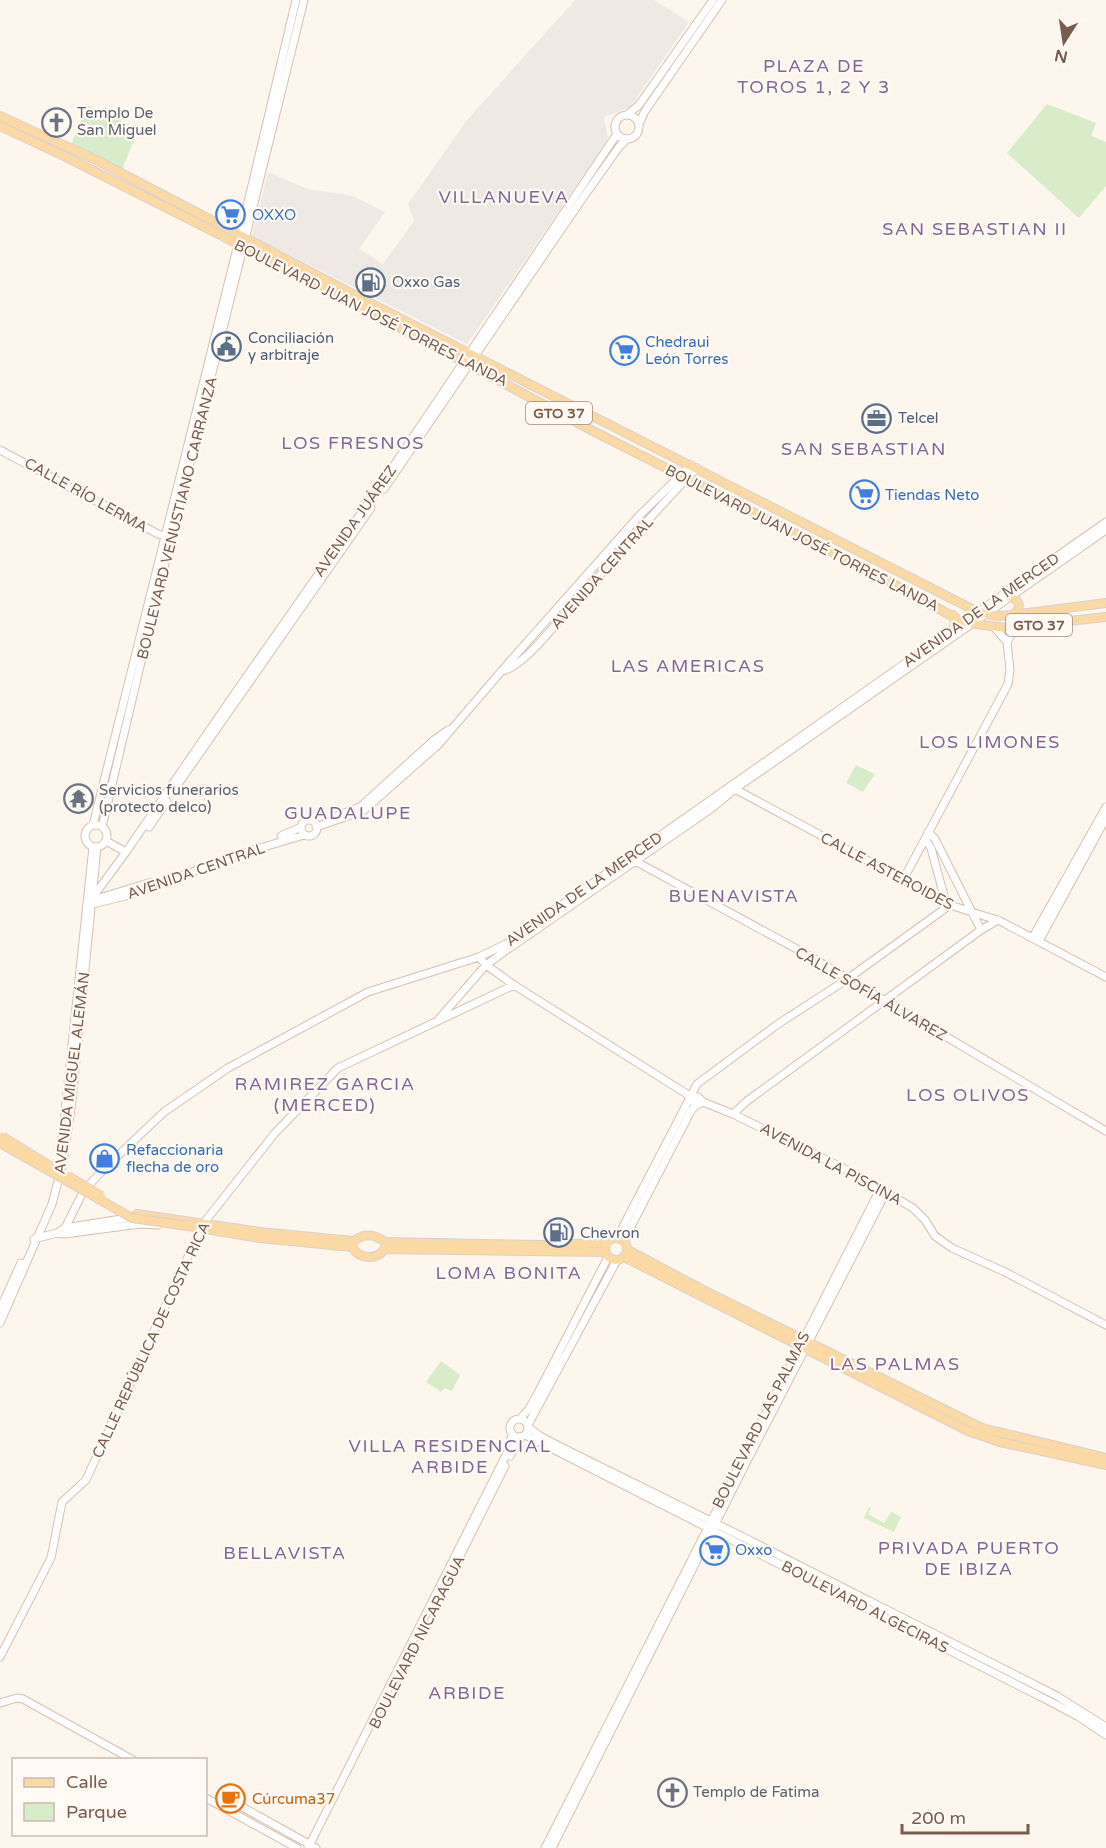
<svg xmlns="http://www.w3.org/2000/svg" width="1106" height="1848" font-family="'Varela Round',sans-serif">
  <rect width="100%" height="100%" fill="#fdf6ec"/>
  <path fill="#efe9e4" d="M575,0H654L689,22L630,107L604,117L608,140L467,344L252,236L268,172L308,189L353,196L385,212L359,249L383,264L414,221L408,204L467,120Z"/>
  <path fill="#d8ecc9" d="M1047,104L1096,123L1091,136L1106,142V186L1079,218L1007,153Z
    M87,105L132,126L129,135L135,138L122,169L71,145Z
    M856,765L875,774L863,792L846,783Z
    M441,1361L460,1375L452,1391L445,1388L441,1392L426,1382Z
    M869,1507L871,1508L868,1514L884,1523L891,1512L901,1517L894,1532L864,1518Z"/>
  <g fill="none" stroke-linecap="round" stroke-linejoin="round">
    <defs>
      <path id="secondary" d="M627,115L639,105L713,0
        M615 127a12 12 0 1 1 24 0a12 12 0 1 1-24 0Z
        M639,124L645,111L722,0
        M0,450L158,534L168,537
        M384,489L580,202L619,147L627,139
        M1007,642L1012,633L1020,627
        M503,671C524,665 548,632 564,616C608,567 650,515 697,468
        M176,787L371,508
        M735,789L950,905L1000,921L1106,977
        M337,816L360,807L434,740L448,730
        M301 828a8 8 0 1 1 16 0a8 8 0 1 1-16 0Z
        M85 836a11 11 0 1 1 22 0a11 11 0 1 1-22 0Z
        M93,825L239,240L296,0
        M102,827L145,645L304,0
        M149,827L167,801
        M316,827L363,811L438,745L505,667L638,517L691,465
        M928,832L935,839L981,930
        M281,836L301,827
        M925,839L931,848L946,903
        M106,841L126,852
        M635,861L806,954L1106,1131
        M903,880L1008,684L1010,670L1007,642L994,627
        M90,898H99L152,882
        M87,905L126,852L233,696L376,492L617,134
        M89,905L125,896L254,850L304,835
        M1033,937L1106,807
        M1039,941L1106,818
        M479,957L486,965L514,985L690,1096L692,1101L703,1102L733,1114L853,1173L913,1208L925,1220L935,1236L952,1248L1005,1272L1106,1325
        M438,1020L486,965L508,949L712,808L735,789L1106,530
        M733,1114L747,1101L981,930L998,920
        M62,1140L93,847
        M57,1233L64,1234L140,1224L158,1225
        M64,1234L65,1228L84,1190L106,1167L164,1112L228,1068L368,992L479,957L506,944L1106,522
        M617,1238L697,1084L778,1024L846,980L950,905
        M34,1239L57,1233L65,1228L134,1217
        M624,1240L691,1111L695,1106L703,1102L698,1097L690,1096
        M0,1309L21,1263
        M0,1323L52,1204L63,1162L72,1101L97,847
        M510 1428a9 9 0 1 1 18 0a9 9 0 1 1-18 0Z
        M520,1419L529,1409L540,1389L608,1257
        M528,1425L617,1260
        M528,1427L540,1436L563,1448L745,1538L1057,1696L1106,1727
        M525,1435L1053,1703L1079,1717L1106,1735
        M510,1456L521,1438
        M440,1596L505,1466
        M0,1657L51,1558L62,1502L86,1480L203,1224L275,1133L338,1068L514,985
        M0,1703L17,1698L23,1699L133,1760
        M206,1798L297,1848
        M233,1813L237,1804L316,1848
        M308,1848L508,1451L512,1434
        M545,1848L877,1195L875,1186
        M552,1848L747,1461L884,1196L890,1194"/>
      <path id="primary" d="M0,116L96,160L370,303L978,612L997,616L1012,615L1106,603
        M0,126L64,156L335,293L595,432L873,573L963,622L1005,628L1106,617
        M1010,597C1020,600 1022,608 1013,615
        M953,615L955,623L954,629
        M137,1214L260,1232L353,1241
        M188,1226L260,1238L352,1247
        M605 1249a11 11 0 1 1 22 0a11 11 0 1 1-22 0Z
        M385,1242L538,1245L607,1243
        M352,1244C361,1232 374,1234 385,1242
        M352,1247C360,1260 376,1260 385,1249
        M385,1249L606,1252
        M628,1250L703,1290L982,1428L1106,1458
        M624,1257L968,1431L1000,1442L1106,1465"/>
    </defs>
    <use href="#secondary" stroke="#d6c0b0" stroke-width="9"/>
    <use href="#primary" stroke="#dad1cd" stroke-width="10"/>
    <use href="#secondary" stroke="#fff" stroke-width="7"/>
    <use href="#primary" stroke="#fbd9a5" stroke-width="8"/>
    <defs>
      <path id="primary-bridge" d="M3,1137L55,1169
        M0,1143L132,1218L188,1226
        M68,1176L101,1196"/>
    </defs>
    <use href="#primary-bridge" stroke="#dad1cd" stroke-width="10" stroke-linecap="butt"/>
    <use href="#primary-bridge" stroke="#fbd9a5" stroke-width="8"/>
  </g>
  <defs>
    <symbol id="church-ring" viewBox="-11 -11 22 22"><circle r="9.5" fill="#fffaf3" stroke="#6b7280" stroke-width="1.5"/><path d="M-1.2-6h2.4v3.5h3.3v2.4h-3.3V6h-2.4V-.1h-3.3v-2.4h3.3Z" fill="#6b7280"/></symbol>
    <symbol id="supermarket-ring" viewBox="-11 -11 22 22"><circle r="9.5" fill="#fffaf3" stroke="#3f7fe0" stroke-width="1.5"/><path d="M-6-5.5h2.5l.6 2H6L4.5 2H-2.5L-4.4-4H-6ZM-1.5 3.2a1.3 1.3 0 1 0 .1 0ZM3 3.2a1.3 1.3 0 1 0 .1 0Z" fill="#3f7fe0"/></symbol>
    <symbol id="fuel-ring" viewBox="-11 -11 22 22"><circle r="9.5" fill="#fffaf3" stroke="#5c6f8a" stroke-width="1.5"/><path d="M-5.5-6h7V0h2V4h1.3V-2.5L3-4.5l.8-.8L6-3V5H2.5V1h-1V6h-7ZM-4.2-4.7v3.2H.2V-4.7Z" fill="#5c6f8a"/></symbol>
    <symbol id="civic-ring" viewBox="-11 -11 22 22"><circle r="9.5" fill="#fffaf3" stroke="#5c6f8a" stroke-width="1.5"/><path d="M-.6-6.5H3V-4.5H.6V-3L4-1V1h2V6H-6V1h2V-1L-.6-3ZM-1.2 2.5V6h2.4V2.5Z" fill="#5c6f8a"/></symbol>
    <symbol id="office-ring" viewBox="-11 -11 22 22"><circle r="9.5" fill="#fffaf3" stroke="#5c6f8a" stroke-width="1.5"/><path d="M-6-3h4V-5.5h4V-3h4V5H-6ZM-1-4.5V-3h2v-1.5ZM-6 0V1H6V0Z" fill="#5c6f8a"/></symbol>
    <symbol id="temple-ring" viewBox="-11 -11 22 22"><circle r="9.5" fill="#fffaf3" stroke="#6b7280" stroke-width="1.5"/><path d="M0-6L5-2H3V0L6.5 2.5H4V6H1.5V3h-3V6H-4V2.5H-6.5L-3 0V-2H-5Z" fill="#6b7280"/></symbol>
    <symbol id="shop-ring" viewBox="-11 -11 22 22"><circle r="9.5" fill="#fffaf3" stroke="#3f7fe0" stroke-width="1.5"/><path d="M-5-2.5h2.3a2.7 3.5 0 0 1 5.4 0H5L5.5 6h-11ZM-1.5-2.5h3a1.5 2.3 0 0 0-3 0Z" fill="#3f7fe0"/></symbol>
    <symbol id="cafe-ring" viewBox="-11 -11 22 22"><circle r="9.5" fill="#fffaf3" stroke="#e8710a" stroke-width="1.5"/><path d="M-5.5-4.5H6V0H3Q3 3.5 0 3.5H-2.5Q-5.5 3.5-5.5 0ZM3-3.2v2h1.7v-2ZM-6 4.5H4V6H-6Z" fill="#e8710a"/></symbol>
  </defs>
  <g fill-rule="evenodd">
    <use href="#church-ring" x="40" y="106" width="33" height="33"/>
    <use href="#supermarket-ring" x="214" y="198" width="33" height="33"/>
    <use href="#fuel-ring" x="354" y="266" width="33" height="33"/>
    <use href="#civic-ring" x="210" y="330" width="33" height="33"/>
    <use href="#supermarket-ring" x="608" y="334" width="33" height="33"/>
    <use href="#office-ring" x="860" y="402" width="33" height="33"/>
    <use href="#supermarket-ring" x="848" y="478" width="33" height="33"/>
    <use href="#temple-ring" x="62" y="782" width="33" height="33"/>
    <use href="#shop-ring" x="88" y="1142" width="33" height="33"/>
    <use href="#fuel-ring" x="542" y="1216" width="33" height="33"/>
    <use href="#supermarket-ring" x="698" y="1534" width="33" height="33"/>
    <use href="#church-ring" x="656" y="1776" width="33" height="33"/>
    <use href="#cafe-ring" x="214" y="1782" width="33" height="33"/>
  </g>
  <g text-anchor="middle" stroke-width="4.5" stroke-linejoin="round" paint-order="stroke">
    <g fill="#fffaf3" stroke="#a28b7f" stroke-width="1.5">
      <rect x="526" y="402" width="66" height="22" rx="4.5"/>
      <rect x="1006" y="614" width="66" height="22" rx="4.5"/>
    </g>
    <g font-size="14" font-weight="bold" fill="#7a5c4d">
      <text x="559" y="418">GTO 37</text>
      <text x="1039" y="630">GTO 37</text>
    </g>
    <g font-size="15" fill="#5b616d" stroke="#fffaf3" text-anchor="start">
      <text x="77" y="118">Templo De<tspan x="77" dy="17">San Miguel</tspan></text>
      <text x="99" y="795">Servicios funerarios<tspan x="99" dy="17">(protecto delco)</tspan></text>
      <text x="693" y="1797">Templo de Fatima</text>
    </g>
    <g font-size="15" fill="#366cbe" stroke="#fffaf3" text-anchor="start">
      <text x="252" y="220">OXXO</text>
      <text x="645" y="347">Chedraui<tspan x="645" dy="17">León Torres</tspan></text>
      <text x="885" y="500">Tiendas Neto</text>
      <text x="126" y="1155">Refaccionaria<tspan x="126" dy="17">flecha de oro</tspan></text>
      <text x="735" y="1555">Oxxo</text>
    </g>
    <g font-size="15" fill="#4e5e75" stroke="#fffaf3" text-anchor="start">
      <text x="392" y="287">Oxxo Gas</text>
      <text x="248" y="343">Conciliación<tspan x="248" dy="17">y arbitraje</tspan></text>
      <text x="898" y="423">Telcel</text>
      <text x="580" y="1238">Chevron</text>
    </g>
    <g font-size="15" fill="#7a5c4d" stroke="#fffaf3">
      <text transform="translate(371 313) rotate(27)" y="5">BOULEVARD JUAN JOSÉ TORRES LANDA</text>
      <text transform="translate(86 495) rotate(29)" y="5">CALLE RÍO LERMA</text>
      <text transform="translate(177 518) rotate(-76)" y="5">BOULEVARD VENUSTIANO CARRANZA</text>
      <text transform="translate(355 521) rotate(-55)" y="5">AVENIDA JUÁREZ</text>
      <text transform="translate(802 538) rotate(27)" y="5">BOULEVARD JUAN JOSÉ TORRES LANDA</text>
      <text transform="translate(602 573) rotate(-48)" y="5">AVENIDA CENTRAL</text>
      <text transform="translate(981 610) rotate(-35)" y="5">AVENIDA DE LA MERCED</text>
      <text transform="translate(196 871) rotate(-19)" y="5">AVENIDA CENTRAL</text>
      <text transform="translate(887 871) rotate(28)" y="5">CALLE ASTEROIDES</text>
      <text transform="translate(584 889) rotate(-35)" y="5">AVENIDA DE LA MERCED</text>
      <text transform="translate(871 994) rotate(30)" y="5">CALLE SOFÍA ÁLVAREZ</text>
      <text transform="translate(72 1073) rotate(-83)" y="5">AVENIDA MIGUEL ALEMÁN</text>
      <text transform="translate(831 1164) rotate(28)" y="5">AVENIDA LA PISCINA</text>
      <text transform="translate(151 1340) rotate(-65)" y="5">CALLE REPÚBLICA DE COSTA RICA</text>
      <text transform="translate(761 1420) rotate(-63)" y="5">BOULEVARD LAS PALMAS</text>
      <text transform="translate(865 1607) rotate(27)" y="5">BOULEVARD ALGECIRAS</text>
      <text transform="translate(417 1642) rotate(-63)" y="5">BOULEVARD NICARAGUA</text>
    </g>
    <g font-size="15" fill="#c56008" stroke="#fffaf3" text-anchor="start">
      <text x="252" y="1804">Cúrcuma37</text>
    </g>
    <g font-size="18" letter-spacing="1.5" fill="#846695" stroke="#fffaf3">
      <text x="814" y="72">PLAZA DE<tspan x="814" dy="21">TOROS 1, 2 Y 3</tspan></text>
      <text x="504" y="203">VILLANUEVA</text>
      <text x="975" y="235">SAN SEBASTIAN II</text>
      <text x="353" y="449">LOS FRESNOS</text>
      <text x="864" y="455">SAN SEBASTIAN</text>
      <text x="688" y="672">LAS AMERICAS</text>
      <text x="990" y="748">LOS LIMONES</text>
      <text x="348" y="819">GUADALUPE</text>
      <text x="734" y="902">BUENAVISTA</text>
      <text x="325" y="1090">RAMIREZ GARCIA<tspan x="325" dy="21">(MERCED)</tspan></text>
      <text x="968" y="1101">LOS OLIVOS</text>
      <text x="509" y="1279">LOMA BONITA</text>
      <text x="895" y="1370">LAS PALMAS</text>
      <text x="450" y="1452">VILLA RESIDENCIAL<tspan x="450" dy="21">ARBIDE</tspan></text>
      <text x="969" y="1554">PRIVADA PUERTO<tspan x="969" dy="21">DE IBIZA</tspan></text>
      <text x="285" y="1559">BELLAVISTA</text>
      <text x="467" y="1699">ARBIDE</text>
    </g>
  </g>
  <rect x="12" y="1758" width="195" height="78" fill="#fffaf3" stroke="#cabbb1" stroke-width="1.5"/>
  <rect x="24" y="1778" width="30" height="9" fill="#fbd9a5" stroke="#cabbb1" stroke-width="1.5"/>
  <text x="66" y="1788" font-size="18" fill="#7a5c4d">Calle</text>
  <rect x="24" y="1803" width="30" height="18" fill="#d8ecc9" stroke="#cabbb1" stroke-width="1.5"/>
  <text x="66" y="1818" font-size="18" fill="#7a5c4d">Parque</text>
  <g transform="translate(1064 42) rotate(192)" stroke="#fffaf3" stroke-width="4.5" paint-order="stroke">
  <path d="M0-4.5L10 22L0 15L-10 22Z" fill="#7a5c4d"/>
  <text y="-9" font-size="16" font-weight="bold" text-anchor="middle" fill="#7a5c4d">N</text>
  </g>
  <path d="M902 1824v9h126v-9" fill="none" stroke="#7a5c4d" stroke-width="3"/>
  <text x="911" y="1824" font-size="18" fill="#7a5c4d" stroke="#fffaf3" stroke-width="4.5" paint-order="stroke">200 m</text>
</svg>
